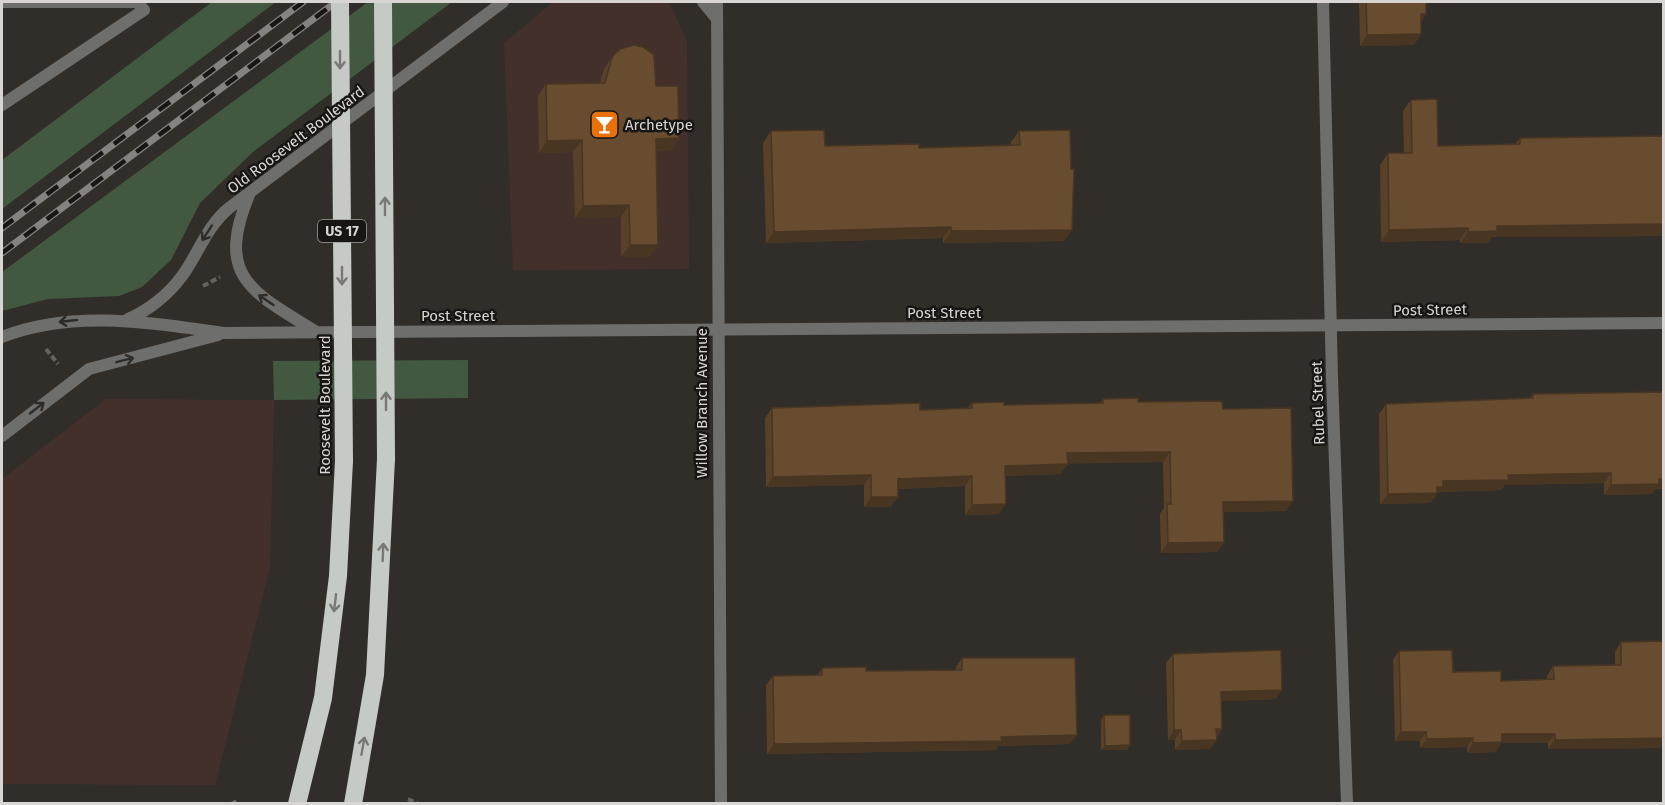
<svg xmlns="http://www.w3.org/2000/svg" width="1665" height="805" font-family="'Fira Sans',sans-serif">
  <rect width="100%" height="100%" fill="#312e2a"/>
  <path fill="#44302b" d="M553,2H669L687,41L689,269L513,270L504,43Z
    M106,399L274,400L270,568L215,785L2,784V479Z"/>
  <path fill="#435840" d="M212,2H276L2,209V160Z
    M368,2H452L253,152L200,203L171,260L142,287L119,296L48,299L2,311V272Z
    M468,360V398L274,400L273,361Z"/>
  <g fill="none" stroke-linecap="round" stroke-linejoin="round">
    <path stroke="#676460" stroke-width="4" stroke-dasharray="6 3" stroke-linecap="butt" d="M203,286L220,277
      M46,349L58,364
      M408,799L419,804
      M231,804L239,800"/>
    <path stroke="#6e6f6d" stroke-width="12" d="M2,2H137L144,10L2,105"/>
    <path stroke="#6e6f6d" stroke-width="12" d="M717,2L721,804
      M1323,2L1332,377L1347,804"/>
    <path stroke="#6e6f6d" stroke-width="12" d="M703,2L717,19
      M249,195C215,277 252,292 315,331
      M128,319C148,311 169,294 182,276C199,253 206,227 229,208L503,2
      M2,337C74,309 150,323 225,333L1664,323
      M2,436L89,369L218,335"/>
    <path stroke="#c6cac5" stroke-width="18" d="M297,804L323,698L338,576L344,461
      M353,804L375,675L386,459"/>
    <defs>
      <path id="rail" d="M2,228L303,2
        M2,253L336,2"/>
    </defs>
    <use href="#rail" stroke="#85827f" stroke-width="7"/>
    <use href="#rail" stroke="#181615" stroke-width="4.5" stroke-dasharray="14" stroke-linecap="butt"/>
    <path stroke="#c6cac5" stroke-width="18" d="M340,2L344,461
      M383,2L386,459"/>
  </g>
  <path fill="#594129" d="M1359,2H1426V14L1421,22V34L1414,45L1360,46Z
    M612,57L656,86L679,138L671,150L656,151L650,257H621V217L575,218L573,152L539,153L538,96L546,84L600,83L604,69Z
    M1411,100L1438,146L1515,144L1520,138L1664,136V236L1492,237L1488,243H1460V240L1381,242L1380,165L1388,153H1404L1403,111Z
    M771,131L825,146L919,148L1011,145V142L1019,131L1064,241L943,243V238L766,243L763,143Z
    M1533,394L1655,489L1652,494L1604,495V483L1505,485L1501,490L1439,492L1430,503L1380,504L1379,414L1386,404L1530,398Z
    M1103,399L1223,409L1286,511L1223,512L1224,542L1217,552L1161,553L1160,514L1164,508L1163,462L1067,463L1060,474L1005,476L999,514L965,515V486L898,489L891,507H864V485L766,487L765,418L772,408L920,410L968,408L972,403L1004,405L1100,403Z
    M1664,641V743L1660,748L1548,749V743H1501L1496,752L1467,753V747L1420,748V741H1395L1393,660L1399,651L1453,672L1501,681L1547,680V676L1553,666L1615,665V652L1621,642Z
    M1173,654L1276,699L1221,701L1222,729L1210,749L1175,750V740H1168L1166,663Z
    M962,658L1070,744L998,746L995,750L767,754L766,685L773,676L818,675L822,668L866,671L956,670V667Z
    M1104,715L1130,745L1127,750H1101V720Z"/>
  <path fill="#483522" d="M1421,14H1426L1419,25Z
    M1421,34L1414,45L1360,46L1367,35Z
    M679,138L671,150L648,151L656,139Z
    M582,140L573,152L539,153L547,141Z
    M629,205L621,217L575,218L583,206Z
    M1664,224V236L1492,237L1488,243H1460L1468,232L1497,226Z
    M951,227L943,238L766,243L774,232Z
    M1468,228L1460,240L1381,242L1389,230Z
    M1072,230L1064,241L943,243L951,231Z
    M630,245H658L650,257H621Z
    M1170,452L1163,462L1060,464L1067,453Z
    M1068,464L1060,474L998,476L1005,466Z
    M1611,473L1604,483L1505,485L1501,490L1439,492L1430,503L1380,504L1388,494L1437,487L1443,481L1508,475Z
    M871,475L864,485L766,487L773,477Z
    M972,476L965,486L891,489L898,479Z
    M1659,479H1664V489H1655L1652,494L1604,495L1611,485Z
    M871,497H898L891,507H864Z
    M1293,501L1286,511L1216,512L1223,502Z
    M1006,504L999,514L965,515L972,505Z
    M1224,542L1217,552L1161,553L1168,543Z
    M1282,690L1276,699L1215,701L1221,692Z
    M1216,729H1222L1215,739Z
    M1174,730H1181L1175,740H1168Z
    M1401,732H1426L1420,741H1395Z
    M1502,734H1555L1548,743H1501L1496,752L1467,753L1473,743Z
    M1077,735L1070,744L998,746L995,750L767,754L774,744L1001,737Z
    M1473,738L1467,747L1420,748L1427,739Z
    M1664,738V743L1660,748L1548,749L1555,740Z
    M1217,740L1210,749L1175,750L1182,741Z
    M1130,745L1127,750H1101L1105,746Z"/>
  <path fill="#674c30" stroke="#483522" stroke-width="1.5" d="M1366,2H1426V14H1421V34L1367,35Z
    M634,45L643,47L654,55L656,86H678L679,138L656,139L658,245H630L629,205L583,206L582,140L547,141L546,84L605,83L612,57L620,49Z
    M1437,99L1438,146L1520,144V138L1664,136V224L1497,226V231L1468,232V228L1389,230L1388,153H1412L1411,100Z
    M824,130L825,146L919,144V148L1020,145L1019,131L1070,130L1071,169H1074L1072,230L951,231V227L774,232L771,131Z
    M1664,392V479H1659V484L1611,485V473L1508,475L1509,480L1443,481V487H1437V493L1388,494L1386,404L1533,398V394Z
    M1138,398V402L1222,401L1223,409L1291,408L1293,501L1223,502L1224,542L1168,543L1167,504H1171L1170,452L1067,453L1068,464L1005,466L1006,504L972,505V476L898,479V497H871V475L773,477L772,408L920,403V410L972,408V403L1004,402V405L1103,403V399Z
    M1664,641V738L1555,740V734H1502V742L1473,743V738L1427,739L1426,732H1401L1399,651L1452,650L1453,672L1501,671V681L1554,679L1553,666L1621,665V642Z
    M1281,650L1282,690L1221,692L1222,729H1216L1217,740L1182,741L1181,730H1174L1173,654Z
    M962,658H1075L1077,735L1001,737L1002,741L774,744L773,676L822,675V668L866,667V671L962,670Z
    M1104,715H1130V745L1105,746Z"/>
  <defs><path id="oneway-shaft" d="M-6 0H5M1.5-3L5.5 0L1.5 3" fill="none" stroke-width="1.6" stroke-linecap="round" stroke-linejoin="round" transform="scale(1.5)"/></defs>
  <g stroke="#787976">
    <use href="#oneway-shaft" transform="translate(340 60) rotate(90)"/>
    <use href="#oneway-shaft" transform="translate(385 206) rotate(-90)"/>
    <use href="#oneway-shaft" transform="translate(342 276) rotate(90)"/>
    <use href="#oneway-shaft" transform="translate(386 401) rotate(-90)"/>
    <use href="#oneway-shaft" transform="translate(383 552) rotate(-88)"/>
    <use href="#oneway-shaft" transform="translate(335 603) rotate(97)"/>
    <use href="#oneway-shaft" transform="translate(363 746) rotate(-80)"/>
  </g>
  <g stroke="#2e2c2b">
    <use href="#oneway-shaft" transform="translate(207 233) rotate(123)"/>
    <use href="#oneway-shaft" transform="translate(266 300) rotate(-146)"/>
    <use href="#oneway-shaft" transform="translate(68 321) rotate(174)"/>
    <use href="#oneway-shaft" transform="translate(125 360) rotate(-14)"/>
    <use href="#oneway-shaft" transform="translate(37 408) rotate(-38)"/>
  </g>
  <defs>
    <symbol id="bar-square" viewBox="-11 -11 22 22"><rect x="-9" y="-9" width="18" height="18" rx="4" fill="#e8710a" stroke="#181615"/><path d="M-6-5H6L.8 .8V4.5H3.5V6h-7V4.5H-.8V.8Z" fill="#fff"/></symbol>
  </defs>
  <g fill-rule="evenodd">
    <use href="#bar-square" x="588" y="108" width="33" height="33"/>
  </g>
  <g text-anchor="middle" stroke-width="5" stroke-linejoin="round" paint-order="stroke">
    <rect fill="#181615" stroke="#9e9c9a" stroke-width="1.5" x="318" y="220" width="48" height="22" rx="4.5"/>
    <g font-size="14" font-weight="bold" fill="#d8d5d3">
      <text x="342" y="236">US 17</text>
    </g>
    <g font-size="15" fill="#d8d5d3" stroke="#181615" text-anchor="start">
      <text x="625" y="130">Archetype</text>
    </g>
    <g font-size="15" fill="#d8d5d3" stroke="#181615">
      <text transform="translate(296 140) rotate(-37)" y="5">Old Roosevelt Boulevard</text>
      <text transform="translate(1430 310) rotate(-1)" y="5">Post Street</text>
      <text x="944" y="318">Post Street</text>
      <text x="458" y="321">Post Street</text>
      <text transform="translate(702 403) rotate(-90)" y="5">Willow Branch Avenue</text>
      <text transform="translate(1318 403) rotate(-92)" y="5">Rubel Street</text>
      <text transform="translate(325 405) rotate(-90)" y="5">Roosevelt Boulevard</text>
    </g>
  </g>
  <rect width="1665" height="805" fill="none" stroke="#d8d5d3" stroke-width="6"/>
</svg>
